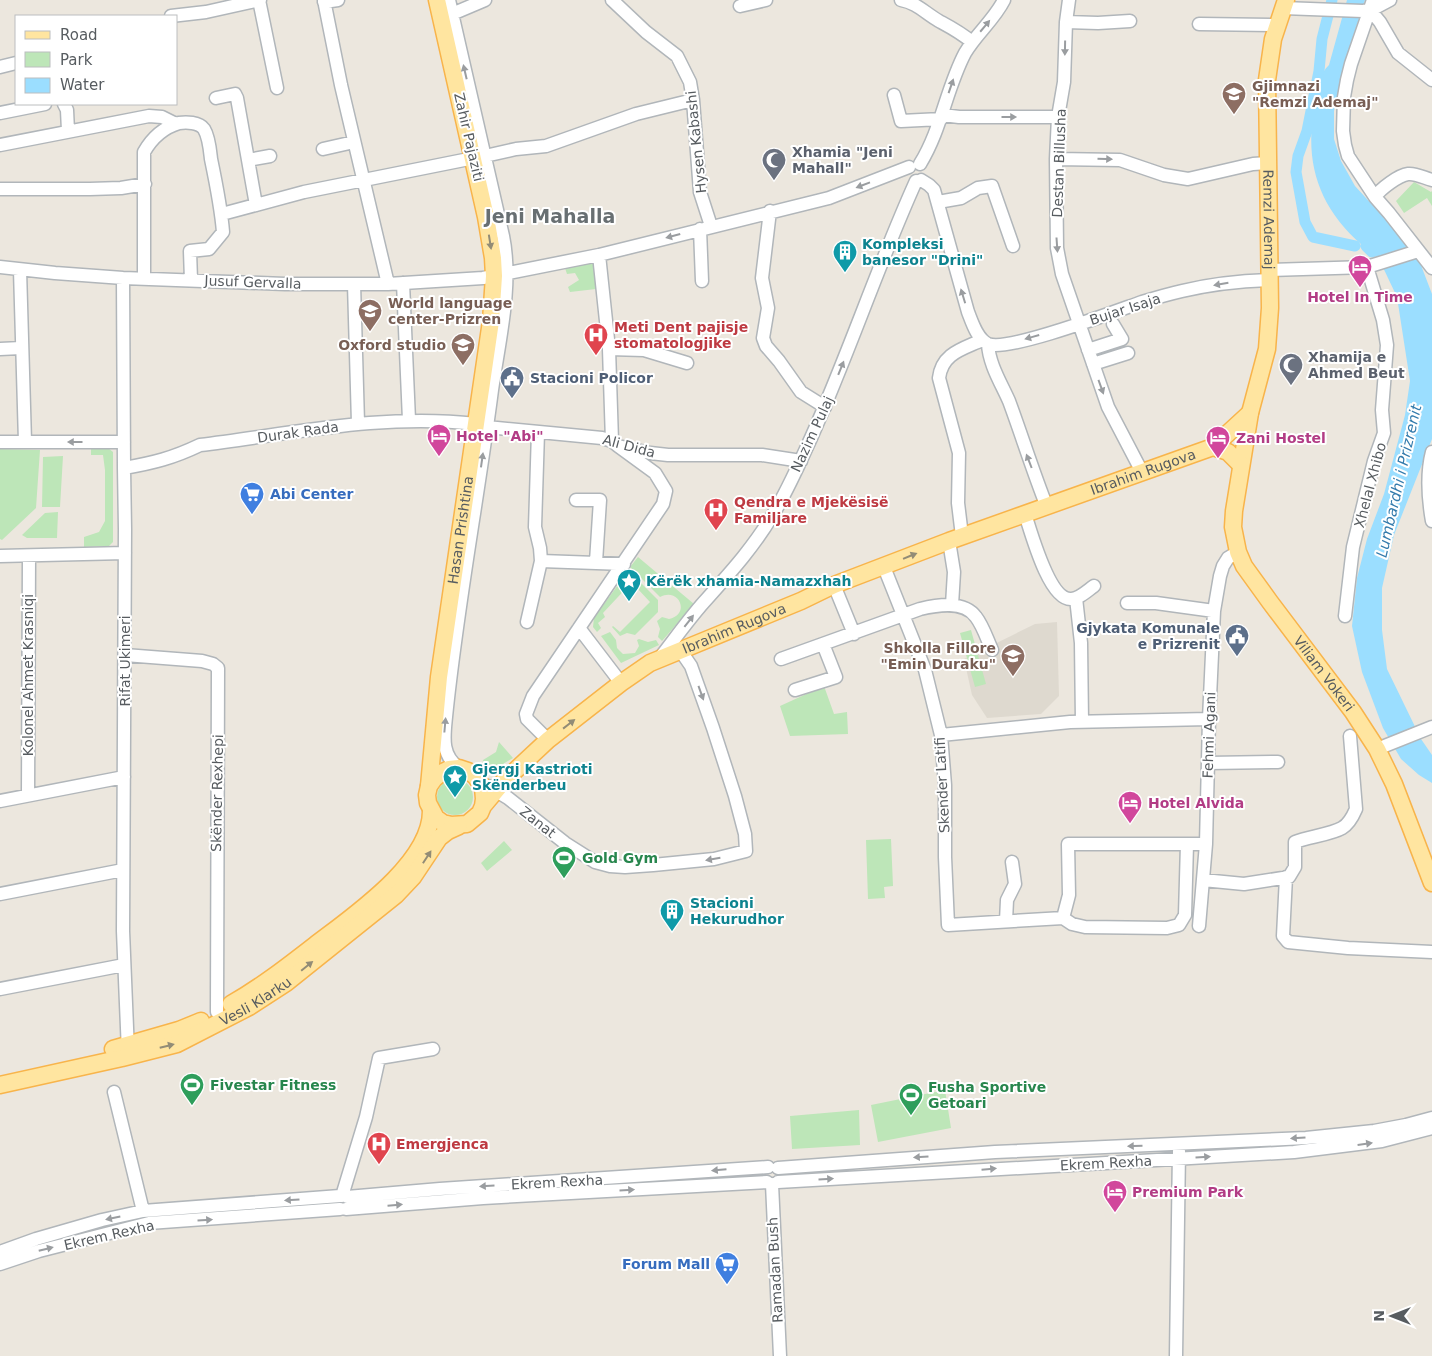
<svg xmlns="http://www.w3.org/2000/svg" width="1432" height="1356" font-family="'DejaVu Sans',sans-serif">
  <rect width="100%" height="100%" fill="#ece7de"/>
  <path fill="#ded9cf" d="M1057,622L1059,696L1041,714L987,718L972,695L964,659L1035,624Z"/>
  <path fill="#bde6b8" d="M1414,182L1431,192L1432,191V206L1427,198L1404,213L1396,201Z
    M593,261L596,289L570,292L568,287L579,280L575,273L567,274L565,268Z
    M108,448L113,452V542L109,546L84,547V537L99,532L105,521V470L103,455H91V449Z
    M0,449L40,450L36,508L2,540L0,539Z
    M63,456L60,507H42L43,457Z
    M58,512L57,538H27L22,535L45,513Z
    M638,557L694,604L662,641L658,637L660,629L657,621L662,617L669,619C691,614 679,587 660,597L630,567Z
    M628,571L636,580L633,585L631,583L603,613L605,617L598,623L601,628L597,632L593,627L594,618Z
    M640,582L658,600V612L635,635L627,633L620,636L612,627L613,626L620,632L650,602L636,587Z
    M971,630L986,684L975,687L960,633Z
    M610,632L616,640L617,648L623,654L635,653L639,646L637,640L639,639L648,642L656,640L659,645L621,663L601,636Z
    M824,686L834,714L847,712L848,734L790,736L780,706Z
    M499,742L513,758L498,767H482L483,760L496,752Z
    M437 797a18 18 0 1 1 36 0a18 18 0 1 1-36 0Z
    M891,839L893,886L884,887L885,898L868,899L866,840Z
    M504,841L512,850L487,871L481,863Z
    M945,1090L951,1128L878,1142L871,1105Z
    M859,1110L860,1145L792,1149L790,1116Z"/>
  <path fill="#9bdeff" d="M1347,0H1365L1345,61L1334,111V139L1341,161L1355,186L1410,246L1419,260L1432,294V439L1394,535L1382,588V630L1387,669L1421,739L1432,755V783L1419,775L1401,759L1383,728L1362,672L1352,626L1357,578L1367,539L1384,494L1405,415L1410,381L1397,297L1379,259L1371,253L1373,250L1366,244L1362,245C1316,205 1303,158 1316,99C1320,85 1319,74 1329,65Z"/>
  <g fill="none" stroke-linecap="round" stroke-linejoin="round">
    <path stroke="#9bdeff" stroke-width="11" d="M1332,0L1322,39L1319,71L1307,131L1298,156L1296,172L1305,222L1313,237L1355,246
      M1366,246L1372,252"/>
    <defs>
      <path id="minor" d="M259,0L277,88
        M324,0L341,85L388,284
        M449,0L503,236C513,285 499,341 492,390C478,499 457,607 446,717C444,737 441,755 459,768
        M612,0L646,32L677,56L690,82L693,100L700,192L711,226
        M901,0C917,3 925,13 939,21C952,28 960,32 972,42
        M1069,0L1066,22L1064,82L1058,117L1056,159L1057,248L1062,274L1108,407L1142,472
        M1373,0L1351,64L1347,80L1344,97L1343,131L1345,145L1348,156L1375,197L1389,213L1432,268
        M324,2L338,0
        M740,6L766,0
        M1283,8L1363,11L1375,8L1390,0
        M1370,10L1380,22L1398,53L1432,80
        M452,14L485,0
        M171,16L206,12L260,0
        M1066,22L1098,23L1130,21
        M1199,24L1277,25
        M0,67L16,63
        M894,95L901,121L941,119
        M216,98L235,94L237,98L256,205
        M64,104L67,110L68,131
        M0,113L45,104
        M943,115L959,117H1058
        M0,145L149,116L162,117L176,124
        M323,149L354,142
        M485,156L516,149L546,146L636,114L693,100
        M1056,159L1120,160L1164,175L1188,179L1253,164L1268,163
        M248,160L270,156
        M920,164C942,128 946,89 965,53C976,34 994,20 1004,0
        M921,180L929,185L934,190L968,312C972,322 977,339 988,344C1009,352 1116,311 1142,302C1155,298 1169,294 1182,291C1211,284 1240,281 1269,280
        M0,189H90L121,188L145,184
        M1375,197C1380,189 1399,175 1408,174C1416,173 1424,178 1432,180
        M938,202L961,198L978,188L992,186L1013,246
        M770,211L762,278L768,308L763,338L766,346L779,361L801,392L825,407
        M222,214L304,192L474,158
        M700,229L702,281
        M599,255L609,349L612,441
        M0,267L55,273L123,278L285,284H388L483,278L599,255L829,198L909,167
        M20,270L25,442
        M1269,270L1367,267L1418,251
        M123,278L124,468L125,529L123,931L128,1052
        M144,278V152C152,138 162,128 179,123C186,122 199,122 204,129C209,137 210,150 211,159C216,183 221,207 223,232L209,249L190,251L191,280
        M403,283L409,420
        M354,284L358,423
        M988,344C989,364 1001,383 1009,401C1022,436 1033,472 1047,507
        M0,349L21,348
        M609,349L644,350L687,363
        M1088,350L1122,339L1113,324
        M1093,364L1128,353
        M487,427L602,438L612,441L618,446L650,453L668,455H762L801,461
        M0,442H124
        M1432,452C1426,475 1428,498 1432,521
        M124,468C153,463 173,458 200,445C291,434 383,413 476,424
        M576,500H600L596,562
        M1025,514C1031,532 1049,600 1071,599C1079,599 1088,590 1094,586
        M962,536L958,503L959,453L939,378C942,353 963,349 982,340
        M949,541L954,572L952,605
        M0,556L125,553
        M541,561L624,564
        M884,567L925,670L941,735L945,785V857L948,925L1063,918L1069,895L1068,844H1206
        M834,585L854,634
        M1076,598L1081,643L1082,722
        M1127,603H1156L1214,611
        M1345,616L1353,547L1374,461L1384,433L1382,410L1387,345L1383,320L1367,267
        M527,622L541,561L540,548L535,527L538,432
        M579,628L621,683
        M125,655L202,661L213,664L218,668L217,1012
        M659,659C674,640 688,620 704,602C728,575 753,548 772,516C787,492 799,464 811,438C849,353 878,265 916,181
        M781,659L920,609C937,605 964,600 976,617C983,626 987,639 992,650
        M795,690L836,677L823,644
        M941,735L1070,722L1209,719
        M548,740L527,719L526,714L533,696L663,504L666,491L655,473L618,446
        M1377,749L1432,727
        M1208,763L1278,762
        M488,786L508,798L565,843L595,862L610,866L625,867L653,865L714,859L746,851L745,834L735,796L713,728L691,666L680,650
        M28,795L29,556
        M0,801L124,777
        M1286,877L1283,936L1288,942L1348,948L1432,952
        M1203,880L1244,884L1289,877L1295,867V842C1308,837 1332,834 1342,828C1349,824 1353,816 1356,809L1350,736
        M0,894L123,870
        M1063,918L1072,924L1085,927L1167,928L1179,925L1185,915L1187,844
        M1006,921L1007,900L1015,884L1012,862
        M1199,926L1206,844L1209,719L1214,611L1220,576L1223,566L1228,558L1238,552
        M0,989L124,965
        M114,1092L143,1211
        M778,1168L995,1152L1306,1138L1374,1131L1406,1125L1432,1118
        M778,1182L1294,1152L1382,1141L1432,1128
        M772,1184L780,1356
        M342,1196L366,1117L379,1058L433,1049
        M347,1197L440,1189L768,1167
        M346,1209L483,1198L767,1182
        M0,1252L36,1239L102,1220L143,1211L340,1196
        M0,1264L39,1251L149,1223L340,1209
        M1176,1356L1179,1151"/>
      <g id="major">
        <path id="s1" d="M1286,0L1273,39L1267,80L1270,308L1267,349L1250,413L1234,511L1233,527L1238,552L1244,566L1270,602L1353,712L1377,749L1394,784L1432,883"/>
        <path d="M1213,447L1228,452L1241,465"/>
        <path id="s2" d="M429,786L439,677L491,321L494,276L493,258L486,217L437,0"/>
        <path id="s3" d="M483,806L484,799L483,787L475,776L468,771L459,768L449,769L441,773L434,779L429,786L427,795L428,803L436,818L443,823L451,825L467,824L480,813L483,806L504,781L548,740L621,683L650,663L801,601L834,585L949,541L1213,447L1250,413"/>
        <path d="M231,1004C261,987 288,966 315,945C353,916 431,863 431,811"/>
        <path d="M113,1049L179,1030L201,1021"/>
        <path id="s4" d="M0,1085L122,1058L177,1044L249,1007L286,983L396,895L413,877L439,838L448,831L459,826"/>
      </g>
    </defs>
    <use href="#minor" stroke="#b1b6ba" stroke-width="15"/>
    <use href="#major" stroke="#f8b44b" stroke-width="19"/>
    <use href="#minor" stroke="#fff" stroke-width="12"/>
    <use href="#major" stroke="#ffe5a0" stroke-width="16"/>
  </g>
  <defs><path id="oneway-solid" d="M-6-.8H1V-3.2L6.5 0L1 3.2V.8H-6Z" transform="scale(1.25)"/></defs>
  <g fill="#9a9da0">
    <use href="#oneway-solid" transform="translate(985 26) rotate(-50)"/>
    <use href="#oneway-solid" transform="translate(1065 48) rotate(91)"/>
    <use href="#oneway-solid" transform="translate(465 72) rotate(-103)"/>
    <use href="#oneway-solid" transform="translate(951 86) rotate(-71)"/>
    <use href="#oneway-solid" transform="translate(1009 117)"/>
    <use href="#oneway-solid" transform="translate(1105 159) rotate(2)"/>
    <use href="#oneway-solid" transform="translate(863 185) rotate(159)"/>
    <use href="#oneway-solid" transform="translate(673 236) rotate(165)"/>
    <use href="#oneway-solid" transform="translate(1057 245) rotate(86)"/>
    <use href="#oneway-solid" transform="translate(1221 284) rotate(170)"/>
    <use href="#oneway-solid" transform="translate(963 296) rotate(-107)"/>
    <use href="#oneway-solid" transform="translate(1032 337) rotate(164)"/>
    <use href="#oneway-solid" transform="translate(841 368) rotate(-68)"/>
    <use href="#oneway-solid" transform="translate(1101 387) rotate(70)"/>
    <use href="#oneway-solid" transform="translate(75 442) rotate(180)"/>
    <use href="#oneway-solid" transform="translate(482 460) rotate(-82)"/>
    <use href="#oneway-solid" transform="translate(1029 461) rotate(-111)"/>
    <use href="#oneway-solid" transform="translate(689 621) rotate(-52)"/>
    <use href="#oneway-solid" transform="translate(701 693) rotate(70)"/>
    <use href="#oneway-solid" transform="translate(445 725) rotate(-85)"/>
    <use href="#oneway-solid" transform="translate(713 859) rotate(170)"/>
    <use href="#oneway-solid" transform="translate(1298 1138) rotate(176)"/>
    <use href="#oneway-solid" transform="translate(1365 1144) rotate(-8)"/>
    <use href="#oneway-solid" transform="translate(1135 1146) rotate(178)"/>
    <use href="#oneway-solid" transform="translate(921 1157) rotate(176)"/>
    <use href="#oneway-solid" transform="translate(1203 1157) rotate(-4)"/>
    <use href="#oneway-solid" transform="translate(989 1169) rotate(-5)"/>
    <use href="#oneway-solid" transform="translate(719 1170) rotate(175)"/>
    <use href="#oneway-solid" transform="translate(826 1179) rotate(-3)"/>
    <use href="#oneway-solid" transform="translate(487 1186) rotate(177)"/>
    <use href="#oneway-solid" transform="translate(627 1190) rotate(-3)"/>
    <use href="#oneway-solid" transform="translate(292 1200) rotate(176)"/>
    <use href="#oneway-solid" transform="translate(395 1205) rotate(-5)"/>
    <use href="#oneway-solid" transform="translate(113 1218) rotate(168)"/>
    <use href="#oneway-solid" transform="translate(205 1220) rotate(-4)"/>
    <use href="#oneway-solid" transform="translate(46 1249) rotate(-14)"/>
  </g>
  <g fill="#928c76">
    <use href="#oneway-solid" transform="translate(490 242) rotate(81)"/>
    <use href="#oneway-solid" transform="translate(910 556) rotate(-22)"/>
    <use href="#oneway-solid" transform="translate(569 724) rotate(-38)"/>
    <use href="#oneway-solid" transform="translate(427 857) rotate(-57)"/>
    <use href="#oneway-solid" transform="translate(307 966) rotate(-39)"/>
    <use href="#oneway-solid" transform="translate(167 1046) rotate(-14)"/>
  </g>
  <defs>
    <symbol id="school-pin" viewBox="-11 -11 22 30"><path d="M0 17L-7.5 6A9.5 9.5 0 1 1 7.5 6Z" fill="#8d6e63" stroke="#fff"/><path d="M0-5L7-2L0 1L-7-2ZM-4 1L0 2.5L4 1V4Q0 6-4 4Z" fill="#fff"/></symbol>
    <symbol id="mosque-pin" viewBox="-11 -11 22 30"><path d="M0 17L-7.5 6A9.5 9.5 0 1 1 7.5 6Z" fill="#6b7280" stroke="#fff"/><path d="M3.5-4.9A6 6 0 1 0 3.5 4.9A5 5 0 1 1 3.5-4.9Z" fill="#fff"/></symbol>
    <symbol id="building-pin" viewBox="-11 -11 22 30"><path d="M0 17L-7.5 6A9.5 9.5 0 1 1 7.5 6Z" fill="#0f9aa8" stroke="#fff"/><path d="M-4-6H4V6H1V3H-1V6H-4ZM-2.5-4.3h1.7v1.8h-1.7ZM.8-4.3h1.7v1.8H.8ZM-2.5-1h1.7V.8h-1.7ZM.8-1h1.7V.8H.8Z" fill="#fff"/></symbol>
    <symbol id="hotel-pin" viewBox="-11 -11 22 30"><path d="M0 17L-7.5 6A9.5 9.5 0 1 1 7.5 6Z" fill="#d1479c" stroke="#fff"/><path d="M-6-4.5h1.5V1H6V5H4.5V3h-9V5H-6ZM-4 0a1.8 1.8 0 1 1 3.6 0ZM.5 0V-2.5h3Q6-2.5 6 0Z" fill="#fff"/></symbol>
    <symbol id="hospital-pin" viewBox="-11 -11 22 30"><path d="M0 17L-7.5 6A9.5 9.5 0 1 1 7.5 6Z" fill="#e0444e" stroke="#fff"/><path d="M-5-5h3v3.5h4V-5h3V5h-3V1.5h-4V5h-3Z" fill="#fff"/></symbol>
    <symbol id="civic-pin" viewBox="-11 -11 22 30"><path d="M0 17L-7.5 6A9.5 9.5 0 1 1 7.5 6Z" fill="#5c6f8a" stroke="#fff"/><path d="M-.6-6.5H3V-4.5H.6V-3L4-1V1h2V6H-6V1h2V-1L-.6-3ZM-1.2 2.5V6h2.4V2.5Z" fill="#fff"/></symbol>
    <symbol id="supermarket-pin" viewBox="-11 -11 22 30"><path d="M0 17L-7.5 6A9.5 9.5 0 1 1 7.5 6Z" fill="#3f7fe0" stroke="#fff"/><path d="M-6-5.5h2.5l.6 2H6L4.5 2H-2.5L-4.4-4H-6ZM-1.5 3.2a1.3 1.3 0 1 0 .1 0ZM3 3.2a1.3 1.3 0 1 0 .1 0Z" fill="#fff"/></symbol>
    <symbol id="sight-pin" viewBox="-11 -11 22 30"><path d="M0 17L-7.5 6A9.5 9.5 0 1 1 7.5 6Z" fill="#0f9aa8" stroke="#fff"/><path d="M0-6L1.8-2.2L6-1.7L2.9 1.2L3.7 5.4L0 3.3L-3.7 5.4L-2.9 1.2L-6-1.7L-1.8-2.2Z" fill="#fff"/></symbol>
    <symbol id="stadium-pin" viewBox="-11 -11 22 30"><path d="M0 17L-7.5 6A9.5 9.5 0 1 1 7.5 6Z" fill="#2e9e5b" stroke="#fff"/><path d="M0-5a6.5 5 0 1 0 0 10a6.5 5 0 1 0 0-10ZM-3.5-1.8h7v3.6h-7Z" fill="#fff"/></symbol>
  </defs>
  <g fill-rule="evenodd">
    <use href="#school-pin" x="1220" y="80" width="28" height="38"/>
    <use href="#mosque-pin" x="760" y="146" width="28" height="38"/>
    <use href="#building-pin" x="831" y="238" width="28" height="38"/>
    <use href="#hotel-pin" x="1346" y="253" width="28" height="38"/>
    <use href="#school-pin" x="356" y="297" width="28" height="38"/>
    <use href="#hospital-pin" x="582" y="321" width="28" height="38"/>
    <use href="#school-pin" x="449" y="331" width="28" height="38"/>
    <use href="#mosque-pin" x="1277" y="351" width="28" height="38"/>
    <use href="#civic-pin" x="498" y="364" width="28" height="38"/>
    <use href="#hotel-pin" x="425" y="422" width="28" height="38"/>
    <use href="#hotel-pin" x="1204" y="424" width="28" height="38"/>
    <use href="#supermarket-pin" x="238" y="480" width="28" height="38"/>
    <use href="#hospital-pin" x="702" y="496" width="28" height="38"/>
    <use href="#sight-pin" x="615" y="567" width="28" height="38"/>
    <use href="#civic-pin" x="1223" y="622" width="28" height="38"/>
    <use href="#school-pin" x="999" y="642" width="28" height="38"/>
    <use href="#sight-pin" x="441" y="763" width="28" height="38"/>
    <use href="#hotel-pin" x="1116" y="789" width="28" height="38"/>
    <use href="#stadium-pin" x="550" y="844" width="28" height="38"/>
    <use href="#building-pin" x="658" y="897" width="28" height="38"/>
    <use href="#stadium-pin" x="178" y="1071" width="28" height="38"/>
    <use href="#stadium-pin" x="897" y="1081" width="28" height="38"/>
    <use href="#hospital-pin" x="365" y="1130" width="28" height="38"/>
    <use href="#hotel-pin" x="1101" y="1178" width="28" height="38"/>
    <use href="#supermarket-pin" x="713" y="1250" width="28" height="38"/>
  </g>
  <g text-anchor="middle" stroke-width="4" stroke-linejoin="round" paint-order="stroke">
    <g font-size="14" font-weight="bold" fill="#785e54" stroke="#fff" text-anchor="start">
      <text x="1252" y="91">Gjimnazi<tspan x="1252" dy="16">"Remzi Ademaj"</tspan></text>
      <text x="388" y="308">World language<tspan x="388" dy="16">center-Prizren</tspan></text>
      <text x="446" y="350" text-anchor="end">Oxford studio</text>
      <text x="996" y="653" text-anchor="end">Shkolla Fillore<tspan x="996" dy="16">"Emin Duraku"</tspan></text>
    </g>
    <g font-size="14" fill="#575c60" stroke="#fff">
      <text transform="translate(469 137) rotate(77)" y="5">Zahir Pajaziti</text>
      <text transform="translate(696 142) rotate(-96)" y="5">Hysen Kabashi</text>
      <text transform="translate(1059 163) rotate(-88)" y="5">Destan Billusha</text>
      <text dy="5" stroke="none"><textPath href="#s1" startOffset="222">Remzi Ademaj</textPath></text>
      <text transform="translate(253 282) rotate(2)" y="5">Jusuf Gervalla</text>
      <text transform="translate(1125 309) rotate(-18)" y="5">Bujar Isaja</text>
      <text transform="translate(298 432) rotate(-8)" y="5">Durak Rada</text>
      <text transform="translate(812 434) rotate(-65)" y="5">Nazim Pulaj</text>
      <text transform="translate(629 446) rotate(15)" y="5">Ali Dida</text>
      <text dy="5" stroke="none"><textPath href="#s3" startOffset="929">Ibrahim Rugova</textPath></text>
      <text transform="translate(1370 485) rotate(-75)" y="5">Xhelal Xhibo</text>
      <text dy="5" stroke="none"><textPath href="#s2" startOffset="258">Hasan Prishtina</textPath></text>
      <text dy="5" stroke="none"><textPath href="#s3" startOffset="491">Ibrahim Rugova</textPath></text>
      <text transform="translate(125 661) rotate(-90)" y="5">Rifat Ukimeri</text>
      <text dy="5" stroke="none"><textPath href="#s1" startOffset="708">Viliam Vokeri</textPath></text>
      <text transform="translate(28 675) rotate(-90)" y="5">Kolonel Ahmet Krasniqi</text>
      <text transform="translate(1209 735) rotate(-88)" y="5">Fehmi Agani</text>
      <text transform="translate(942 785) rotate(-93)" y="5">Skender Latifi</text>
      <text transform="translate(217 793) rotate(-89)" y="5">Skënder Rexhepi</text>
      <text transform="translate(538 822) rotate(38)" y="5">Zanat</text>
      <text dy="5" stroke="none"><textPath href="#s4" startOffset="271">Vesli Klarku</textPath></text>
      <text transform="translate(1106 1163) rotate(-3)" y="5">Ekrem Rexha</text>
      <text transform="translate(557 1182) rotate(-3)" y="5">Ekrem Rexha</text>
      <text transform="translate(109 1235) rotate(-13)" y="5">Ekrem Rexha</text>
      <text transform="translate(775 1270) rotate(-93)" y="5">Ramadan Bush</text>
    </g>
    <g font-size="14" font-weight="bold" fill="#5b616d" stroke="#fff" text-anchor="start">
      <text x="792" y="157">Xhamia "Jeni<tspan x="792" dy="16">Mahall"</tspan></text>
      <text x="1308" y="362">Xhamija e<tspan x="1308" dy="16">Ahmed Beut</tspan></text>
    </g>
    <g font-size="14" font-weight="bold" fill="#0d838f" stroke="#fff" text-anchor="start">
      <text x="862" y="249">Kompleksi<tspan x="862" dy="16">banesor "Drini"</tspan></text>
      <text x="646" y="586">Kërëk xhamia-Namazxhah</text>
      <text x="472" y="774">Gjergj Kastrioti<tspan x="472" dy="16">Skënderbeu</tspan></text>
      <text x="690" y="908">Stacioni<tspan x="690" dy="16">Hekurudhor</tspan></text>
    </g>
    <g font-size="14" font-weight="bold" fill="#b23c85" stroke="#fff" text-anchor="start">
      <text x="1360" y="302" text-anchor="middle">Hotel In Time</text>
      <text x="456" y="441">Hotel "Abi"</text>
      <text x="1236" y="443">Zani Hostel</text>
      <text x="1148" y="808">Hotel Alvida</text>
      <text x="1132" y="1197">Premium Park</text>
    </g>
    <g font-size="14" font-weight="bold" fill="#be3a42" stroke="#fff" text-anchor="start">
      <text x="614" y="332">Meti Dent pajisje<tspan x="614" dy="16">stomatologjike</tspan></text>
      <text x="734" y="507">Qendra e Mjekësisë<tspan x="734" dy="16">Familjare</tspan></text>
      <text x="396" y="1149">Emergjenca</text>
    </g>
    <g font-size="14" font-weight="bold" fill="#4e5e75" stroke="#fff" text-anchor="start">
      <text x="530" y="383">Stacioni Policor</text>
      <text x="1220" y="633" text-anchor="end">Gjykata Komunale<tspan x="1220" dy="16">e Prizrenit</tspan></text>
    </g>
    <g font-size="14" font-weight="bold" fill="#366cbe" stroke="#fff" text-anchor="start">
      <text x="270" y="499">Abi Center</text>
      <text x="710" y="1269" text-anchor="end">Forum Mall</text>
    </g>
    <g font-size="14" font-weight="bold" fill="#27864d" stroke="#fff" text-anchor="start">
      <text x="582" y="863">Gold Gym</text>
      <text x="210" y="1090">Fivestar Fitness</text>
      <text x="928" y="1092">Fusha Sportive<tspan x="928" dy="16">Getoari</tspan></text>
    </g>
    <g font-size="15" font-style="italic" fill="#337bac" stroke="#fff">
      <text transform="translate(1399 481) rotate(-77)" y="5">Lumbardhi i Prizrenit</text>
    </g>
    <g font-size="19" font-weight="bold" fill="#686f72" stroke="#fff">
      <text x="550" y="223">Jeni Mahalla</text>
    </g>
  </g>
  <rect x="15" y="15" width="162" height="90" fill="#ffffff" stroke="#bcbebf"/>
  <rect x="25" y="31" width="25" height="8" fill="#ffe5a0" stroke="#bcbebf"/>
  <text x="60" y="40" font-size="15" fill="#575c60">Road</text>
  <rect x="25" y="52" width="25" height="15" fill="#bde6b8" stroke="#bcbebf"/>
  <text x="60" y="65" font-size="15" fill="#575c60">Park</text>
  <rect x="25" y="78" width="25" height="15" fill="#9bdeff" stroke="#bcbebf"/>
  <text x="60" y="90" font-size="15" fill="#575c60">Water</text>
  <g transform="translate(1392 1316) rotate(270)" stroke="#ffffff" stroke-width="4" paint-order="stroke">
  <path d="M0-4L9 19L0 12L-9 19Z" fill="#575c60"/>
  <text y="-8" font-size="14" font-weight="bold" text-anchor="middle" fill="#575c60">N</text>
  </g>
</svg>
